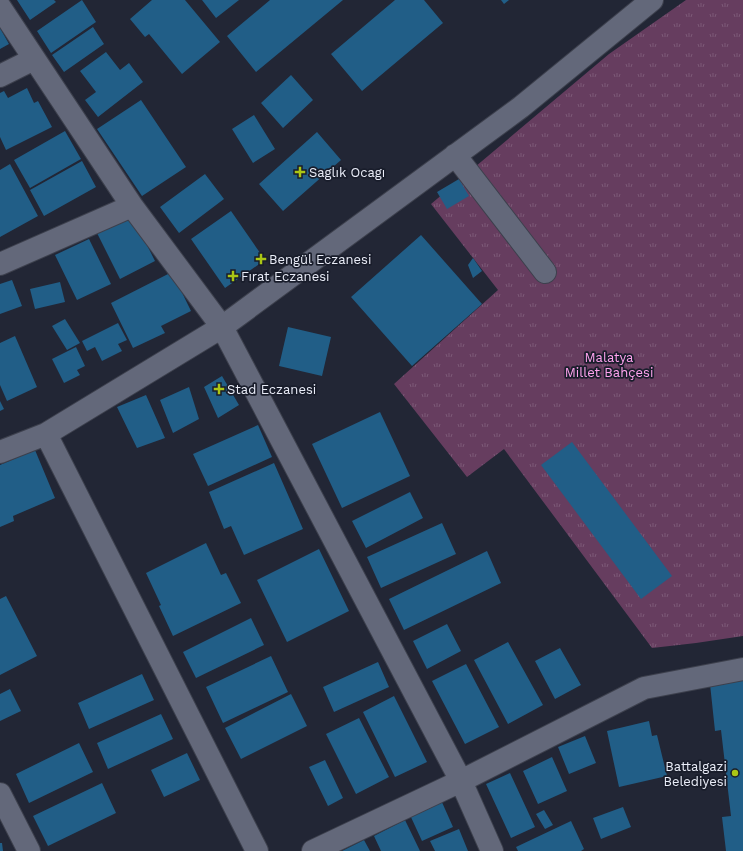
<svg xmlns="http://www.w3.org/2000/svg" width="743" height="851" font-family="'Work Sans',sans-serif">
  <defs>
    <pattern id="park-tufts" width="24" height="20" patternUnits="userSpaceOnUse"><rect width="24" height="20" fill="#663d5f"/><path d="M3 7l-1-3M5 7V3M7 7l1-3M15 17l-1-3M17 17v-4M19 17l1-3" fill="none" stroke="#7c5977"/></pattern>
  </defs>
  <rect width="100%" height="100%" fill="#222635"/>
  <path fill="url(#park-tufts)" d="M686,0H743V636L696,643L652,648L504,449L467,477L394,384L498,290L431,204L609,54Z"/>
  <path fill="#215e87" d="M17,0H54L56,2L30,20Z
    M82,0L96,22L51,53L37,31Z
    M152,0H185L220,42L182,74L149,34L145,37L130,19Z
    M202,0H239L216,18Z
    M270,0H343L256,72L227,36Z
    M395,0H424L443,23L362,91L331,54Z
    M501,0H509L504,4Z
    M93,27L104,44L64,72L52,55Z
    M0,28L9,44L0,49Z
    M106,52L120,70L129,63L143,82L98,117L85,100L96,92L80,71Z
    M291,75L313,100L283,128L261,103Z
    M27,88L34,103L38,101L52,127L6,150L0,137V93L4,91L8,98Z
    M141,100L186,167L142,196L97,129Z
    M254,115L275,149L253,163L232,129Z
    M65,131L81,159L30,188L14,160Z
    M317,132L341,160L283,211L259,184Z
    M82,161L96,187L44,216L30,190Z
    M10,164L38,216L0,237V170Z
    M205,174L224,199L179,233L160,207Z
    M459,179L469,196L447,209L437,192Z
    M231,211L265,260L225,288L191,239Z
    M132,215L155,261L120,279L97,233Z
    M421,235L482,304L412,366L351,297Z
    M89,239L111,284L77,300L55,255Z
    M473,258L482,271L473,278L468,265Z
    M172,272L191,311L161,326L165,333L133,348L111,303Z
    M12,280L22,306L0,314V284Z
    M60,282L65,302L35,309L30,289Z
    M65,319L80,343L67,350L52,326Z
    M118,323L127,340L118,344L122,351L102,361L95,347L87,351L82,341Z
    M288,327L331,337L322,376L279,366Z
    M15,336L37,387L7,401L0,385V343Z
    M76,347L85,366L77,370L80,375L64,383L52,359Z
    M222,376L239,405L218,418L204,387Z
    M189,387L199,419L173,433L160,400Z
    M146,395L165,438L137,448L117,407Z
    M0,401L4,409L0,411Z
    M380,412L410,476L342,508L312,444Z
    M258,425L272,457L208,486L193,454Z
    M572,442L672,576L641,599L541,465Z
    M35,450L55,498L13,516L14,521L0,527V465Z
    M274,463L303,529L244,555L231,526L224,529L209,492Z
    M410,492L423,518L366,548L352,521Z
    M442,523L456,554L381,588L367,557Z
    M206,543L221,575L226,573L241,603L173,636L159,606L161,605L146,573Z
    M319,549L349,611L287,642L257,580Z
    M487,551L501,583L404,630L389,599Z
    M6,596L37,656L0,675V599Z
    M251,618L264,645L196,678L183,652Z
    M447,624L461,651L427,669L413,641Z
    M508,642L543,705L508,724L474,660Z
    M560,648L581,685L555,699L535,661Z
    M271,656L288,692L223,723L206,687Z
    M378,662L389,687L334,712L323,687Z
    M466,664L499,727L465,744L432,681Z
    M142,674L154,700L89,729L78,703Z
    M743,680V851H726L722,817L731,816L721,730L715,731L710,684Z
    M10,689L21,711L0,721V694Z
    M291,694L307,726L241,759L225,728Z
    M394,696L427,762L395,777L363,712Z
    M161,714L173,739L108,769L97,743Z
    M359,718L389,777L356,794L326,734Z
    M649,721L652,736L657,735L667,776L619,787L607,731Z
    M585,736L596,763L569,774L558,747Z
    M79,743L93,772L29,803L16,774Z
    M187,753L200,780L164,797L151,770Z
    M552,757L567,791L538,804L523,771Z
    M325,760L343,798L328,806L309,767Z
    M510,773L535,827L511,838L486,784Z
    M102,783L116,813L48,846L33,816Z
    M441,800L453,827L422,841L410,815Z
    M623,807L631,827L601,839L593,818Z
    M544,810L553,825L545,829L536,814Z
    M405,820L420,851H381L374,836Z
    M571,821L584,849L581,851H518L516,847Z
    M459,829L468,851H435L430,841Z
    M364,840L370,851H342Z
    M0,843H2L3,851H0Z"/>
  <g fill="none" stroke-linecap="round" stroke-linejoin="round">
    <defs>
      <path id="minor" d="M0,7L132,206L222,327L461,781L492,851
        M0,76L34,59
        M455,155L545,272
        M0,264L132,206
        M46,434L222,327L521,107L652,0
        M0,452L46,434L257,851
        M0,794L29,851
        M313,851L461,781L644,688L743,669"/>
    </defs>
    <use href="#minor" stroke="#3d404d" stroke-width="24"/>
    <use href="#minor" stroke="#63687a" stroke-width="22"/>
  </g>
  <g fill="#abc615" stroke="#191d2b" stroke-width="1.5">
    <path d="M298 166h4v4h4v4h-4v4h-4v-4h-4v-4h4z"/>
    <path d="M259 253h4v4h4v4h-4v4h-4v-4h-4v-4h4z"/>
    <path d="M231 270h4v4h4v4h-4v4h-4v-4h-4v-4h4z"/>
    <path d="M217 383h4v4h4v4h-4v4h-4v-4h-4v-4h4z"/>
    <circle cx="735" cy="773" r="4"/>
  </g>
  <g text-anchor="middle" stroke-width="3.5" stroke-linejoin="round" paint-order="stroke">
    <g font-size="13" fill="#eaedf8" stroke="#191d2b" text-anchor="start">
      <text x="309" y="177">Saglık Ocagı</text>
      <text x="269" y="264">Bengül Eczanesi</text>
      <text x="241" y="281">Fırat Eczanesi</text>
      <text x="227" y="394">Stad Eczanesi</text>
      <text x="727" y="771" text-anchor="end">Battalgazi<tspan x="727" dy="15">Belediyesi</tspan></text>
    </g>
    <g font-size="13" fill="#ffa3ee" stroke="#191d2b">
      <text x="609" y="362">Malatya<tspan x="609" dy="15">Millet Bahçesi</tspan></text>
    </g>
  </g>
</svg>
